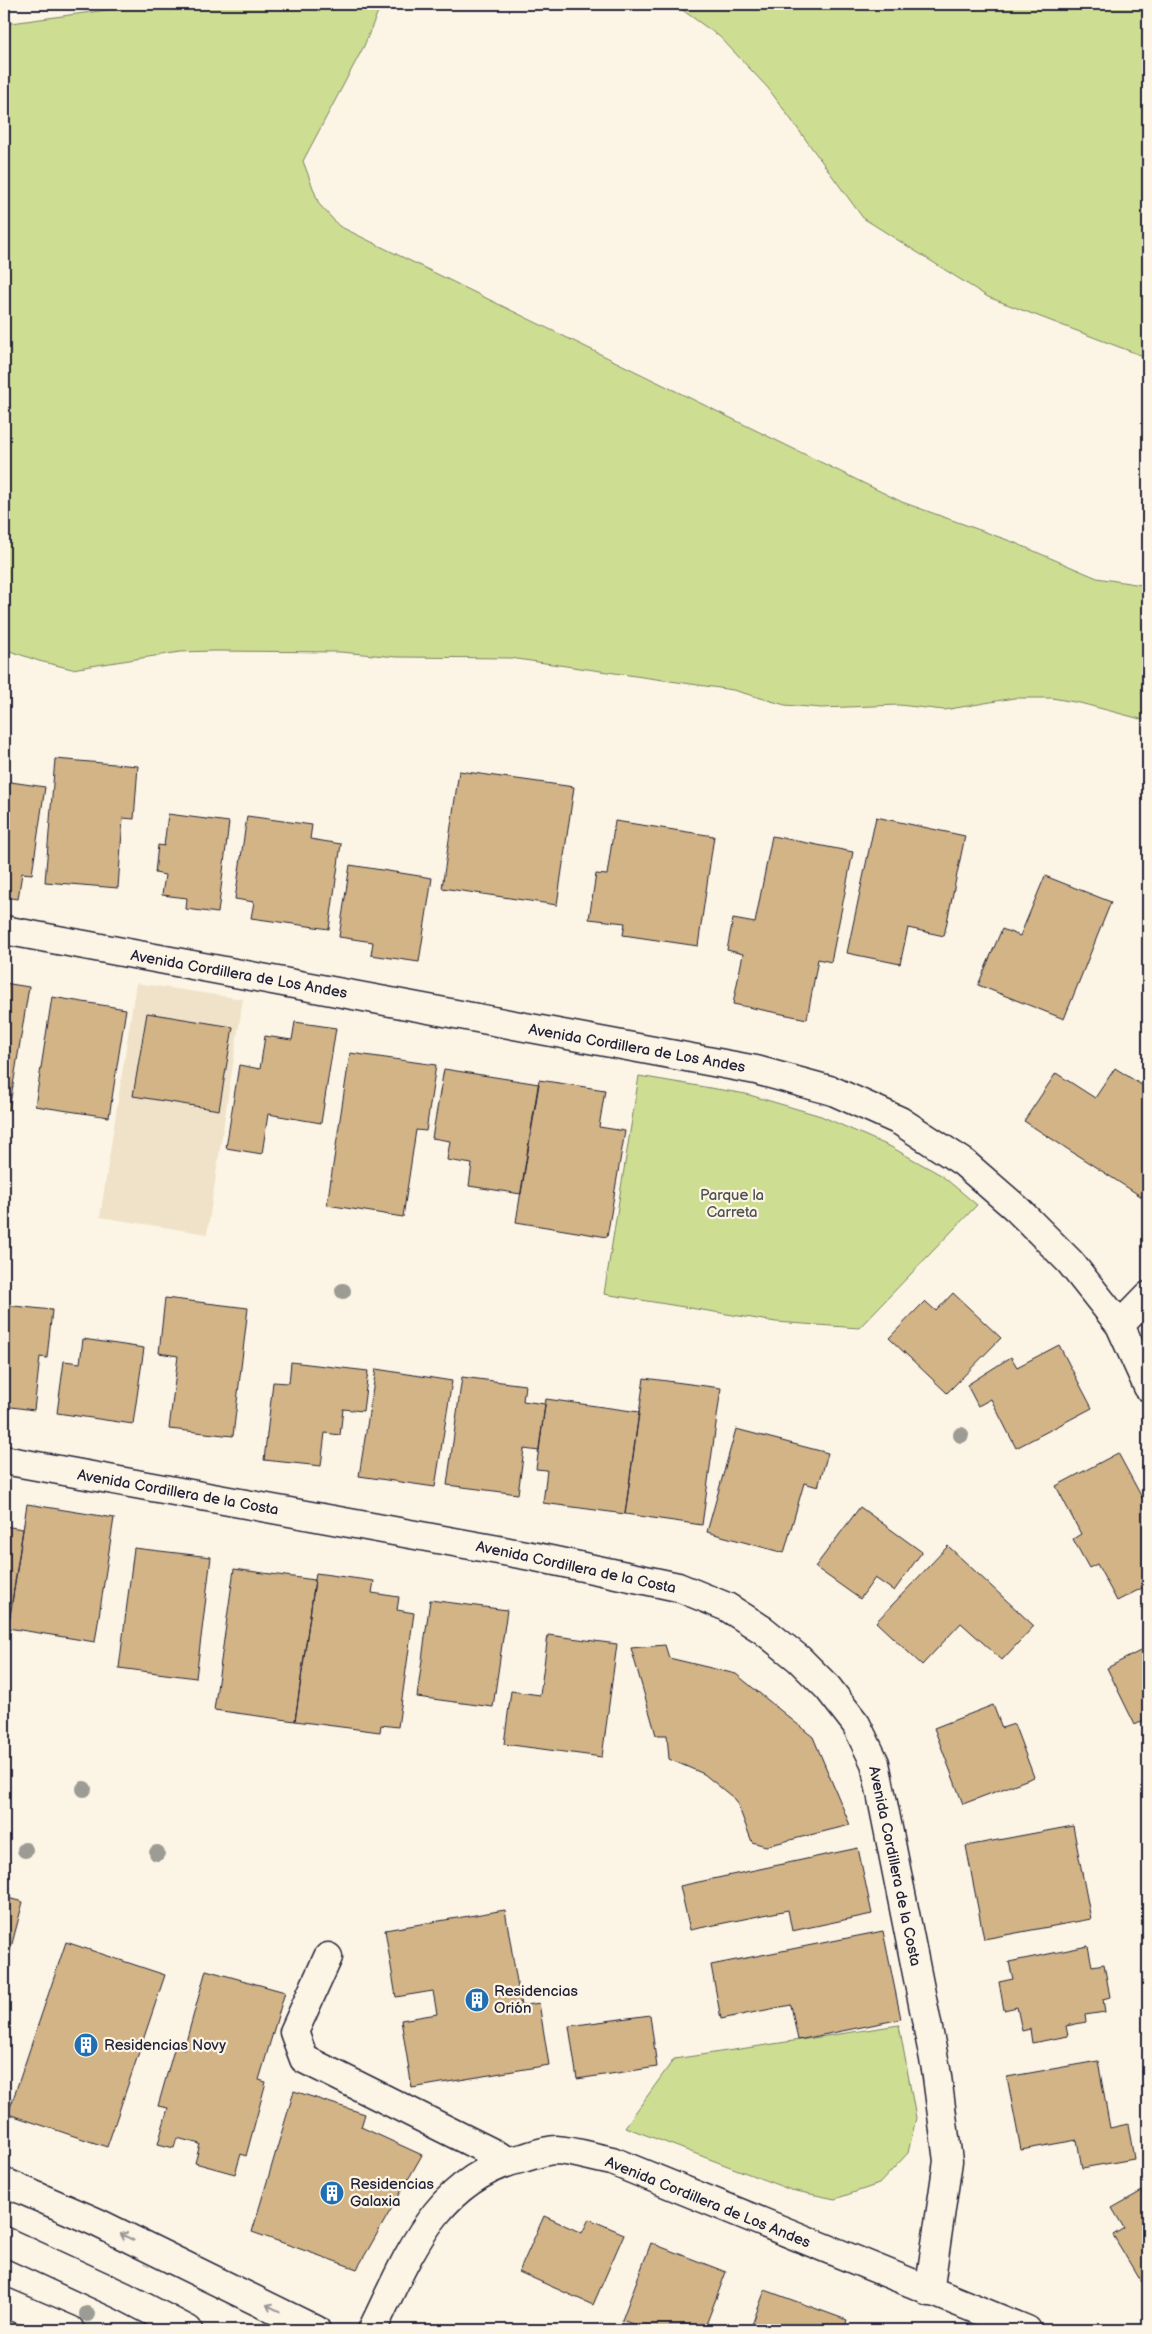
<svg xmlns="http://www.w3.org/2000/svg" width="1152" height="2334" font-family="'Balsamiq Sans',sans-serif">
  <rect width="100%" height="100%" fill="#fcf5e5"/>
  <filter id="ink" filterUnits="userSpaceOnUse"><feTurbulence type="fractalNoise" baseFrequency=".02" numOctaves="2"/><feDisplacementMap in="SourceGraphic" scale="10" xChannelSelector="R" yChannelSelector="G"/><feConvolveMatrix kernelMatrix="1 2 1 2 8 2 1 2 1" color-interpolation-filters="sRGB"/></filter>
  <g filter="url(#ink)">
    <path fill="#efe2c8" d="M136,983L243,999L207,1234L100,1217Z"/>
    <path fill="#cdde92" stroke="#788066" d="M150,4H381L364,46L303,161L319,204L339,226L902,502L1013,542L1097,578L1148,586V721L1080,703L1052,698H1014L944,710L899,705L821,708L785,705L733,690L510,658L397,657L340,652L214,651L180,652L72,669L39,661L4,649V24Z
      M674,4H1148V358L988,297L863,218L768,88L720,37Z
      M639,1076L746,1094L821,1116L891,1147L941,1175L977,1205L859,1328L776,1322L604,1294Z
      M899,2025L916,2118L908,2153L879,2184L835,2199L791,2190L625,2127L674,2059Z"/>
    <path fill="#d2b486" stroke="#22223b" d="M55,759L138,766L134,819L123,818L118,888L45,882Z
      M459,771L574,787L557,905L442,888Z
      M4,781L45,787L32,874L22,873L18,899L4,897Z
      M168,814L229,822L218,913L186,909L187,898L162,895L165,875L155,873L158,845L164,846Z
      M247,816L312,825L310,839L341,844L329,929L251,918L254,902L235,899Z
      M876,817L965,836L944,936L908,928L900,964L847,953Z
      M615,821L714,836L698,946L623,935L625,923L589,919L596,874L607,875Z
      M772,836L853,852L831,962L818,959L807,1019L733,1004L743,954L727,950L733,919L755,923Z
      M350,865L432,878L419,962L371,955L373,942L339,937Z
      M1045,876L1111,902L1064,1019L978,985L1002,929L1020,936Z
      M4,983L29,987L9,1110L4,1109Z
      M52,997L126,1009L109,1117L35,1106Z
      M147,1013L233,1027L219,1110L133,1096Z
      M295,1022L336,1028L321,1123L268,1114L262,1154L226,1148L239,1065L260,1069L265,1036L292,1040Z
      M350,1053L436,1065L426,1131L416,1130L403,1217L327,1205Z
      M1115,1068L1148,1089V1187L1142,1197L1024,1121L1056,1073L1095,1098Z
      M444,1069L539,1084L521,1194L469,1186L472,1164L447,1160L450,1141L432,1138Z
      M539,1080L605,1090L599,1127L625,1131L607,1237L516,1222Z
      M953,1293L1001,1338L947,1393L889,1338L925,1301L936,1311Z
      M165,1298L248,1308L233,1436L169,1429L178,1356L159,1353Z
      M4,1305L52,1310L47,1358L40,1357L34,1410L4,1406Z
      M83,1339L144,1348L133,1424L57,1413L64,1361L80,1363Z
      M1059,1345L1092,1408L1016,1448L991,1399L978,1406L967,1385L1011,1357L1017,1367Z
      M291,1362L368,1371L363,1411L343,1409L340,1435L325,1433L321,1466L264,1460L273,1382L289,1383Z
      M376,1369L452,1381L435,1487L359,1476Z
      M462,1377L525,1385L523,1401L545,1404L539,1451L524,1449L518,1494L447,1485Z
      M644,1378L721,1388L702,1525L625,1514Z
      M546,1399L639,1412L625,1514L543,1503L547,1470L536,1469Z
      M736,1429L828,1453L818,1487L804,1483L784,1553L707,1532Z
      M1118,1453L1145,1503L1148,1502V1585L1117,1601L1097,1564L1089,1568L1073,1539L1081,1534L1056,1486Z
      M27,1504L114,1518L95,1642L8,1628Z
      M860,1507L922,1552L894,1591L875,1578L860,1599L815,1567Z
      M4,1526L23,1529L10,1617L4,1616Z
      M948,1546L1034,1626L1002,1660L961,1623L922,1665L876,1622Z
      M134,1548L211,1557L196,1678L119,1668Z
      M234,1569L315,1580L295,1721L214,1710Z
      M316,1573L374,1581L372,1593L399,1597L397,1610L414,1613L398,1727L381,1725L380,1732L295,1721Z
      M430,1600L507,1610L493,1707L417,1697Z
      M548,1635L617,1644L602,1757L504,1744L511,1691L540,1695Z
      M665,1645L669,1658L736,1674L813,1737L850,1825L766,1846L752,1842L736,1800L704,1774L669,1759L667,1735H656L631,1648Z
      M1148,1647V1718L1135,1725L1107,1668Z
      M993,1705L1002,1728L1014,1724L1034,1777L963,1804L934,1728Z
      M1073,1826L1091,1919L984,1939L966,1846Z
      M858,1848L872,1914L792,1931L788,1910L690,1930L680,1886Z
      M4,1897L23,1902L4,1974Z
      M505,1910L521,2006L539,2003L549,2065L412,2088L401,2020L437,2014L433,1991L396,1997L385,1930Z
      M883,1931L901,2019L798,2040L791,2005L721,2019L711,1965Z
      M66,1942L165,1975L107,2147L8,2114Z
      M1088,1946L1092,1966L1104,1964L1110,1997L1103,1999L1105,2012L1085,2015L1086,2022L1066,2026L1068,2036L1032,2043L1030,2029L1022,2031L1017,2007L1004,2010L999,1982L1013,1979L1009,1962Z
      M206,1970L285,1992L259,2080L266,2082L246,2156L241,2154L235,2174L195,2163L200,2144L177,2138L174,2148L158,2144L168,2108L158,2106L175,2046L184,2049Z
      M650,2015L657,2067L577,2079L569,2026Z
      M1098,2061L1110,2128L1128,2124L1134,2159L1082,2168L1077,2140L1021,2150L1007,2077Z
      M294,2091L365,2114L361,2127L422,2155L357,2269L252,2232Z
      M1142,2191L1146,2198L1148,2197V2278L1141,2282L1113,2235L1124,2228L1112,2208Z
      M544,2216L582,2233L589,2219L624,2234L593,2305L519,2272Z
      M651,2243L726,2272L704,2330H648L622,2320Z
      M765,2290L847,2320L844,2330H750Z"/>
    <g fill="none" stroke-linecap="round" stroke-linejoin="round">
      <defs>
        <path id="minor" d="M4,930L756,1070L833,1091L900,1121L963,1162L1017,1209L1070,1262L1120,1325L1148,1387
          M1120,1325L1148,1296
          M4,1460L536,1557L678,1587L727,1607L763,1630L799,1659L828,1688L856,1724L875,1763L936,2069L948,2161L929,2292
          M328,1957L294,2032L304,2059L509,2161
          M4,2182L96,2222L316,2330
          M4,2302L70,2330
          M372,2330C408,2257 435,2178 523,2158C533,2155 546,2150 556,2150C575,2151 595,2158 612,2161L1027,2330"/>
        <path id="major" d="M4,2241L123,2296L188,2330"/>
      </defs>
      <use href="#minor" stroke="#22223b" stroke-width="31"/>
      <use href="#major" stroke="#22223b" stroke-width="31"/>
      <use href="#minor" stroke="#fcf5e5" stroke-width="28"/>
      <use href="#major" stroke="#fcf5e5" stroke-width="28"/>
    </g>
    <g fill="#9c9b94">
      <circle cx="343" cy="1291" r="8"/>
      <circle cx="961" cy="1435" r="8"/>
      <circle cx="84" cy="1789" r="8"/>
      <circle cx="25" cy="1850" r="8"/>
      <circle cx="157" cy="1853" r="8"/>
      <circle cx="87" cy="2314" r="8"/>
    </g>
    <defs><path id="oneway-shaft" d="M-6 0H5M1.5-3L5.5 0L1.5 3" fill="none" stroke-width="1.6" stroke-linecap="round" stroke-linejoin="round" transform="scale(1.25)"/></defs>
    <g stroke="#9a9698">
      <use href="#oneway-shaft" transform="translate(127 2237) rotate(-154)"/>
      <use href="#oneway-shaft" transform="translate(273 2308) rotate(-154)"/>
    </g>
  </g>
  <defs>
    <symbol id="building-disc" viewBox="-11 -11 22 22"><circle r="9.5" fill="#1f6fb2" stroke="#fcf5e5"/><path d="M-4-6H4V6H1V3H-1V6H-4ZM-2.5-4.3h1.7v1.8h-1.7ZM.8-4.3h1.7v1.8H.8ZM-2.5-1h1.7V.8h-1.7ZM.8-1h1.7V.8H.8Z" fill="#fff"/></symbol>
  </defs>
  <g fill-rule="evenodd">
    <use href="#building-disc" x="463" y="1986" width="28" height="28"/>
    <use href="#building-disc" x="72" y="2031" width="28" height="28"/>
    <use href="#building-disc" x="318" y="2179" width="28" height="28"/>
  </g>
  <g text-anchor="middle" stroke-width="4.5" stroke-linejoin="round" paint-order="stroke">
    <g font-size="15" fill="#22223b" stroke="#fcf5e5">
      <text transform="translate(239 974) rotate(10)" y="5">Avenida Cordillera de Los Andes</text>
      <text transform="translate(637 1048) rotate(10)" y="5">Avenida Cordillera de Los Andes</text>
      <text transform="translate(178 1492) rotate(10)" y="5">Avenida Cordillera de la Costa</text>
      <text transform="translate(576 1567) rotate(12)" y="5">Avenida Cordillera de la Costa</text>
      <text transform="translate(895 1866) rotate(78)" y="5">Avenida Cordillera de la Costa</text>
      <text transform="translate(708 2202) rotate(22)" y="5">Avenida Cordillera de Los Andes</text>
    </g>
    <g font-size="15" fill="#4d5151" stroke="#fcf5e5">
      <text x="732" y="1200">Parque la<tspan x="732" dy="17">Carreta</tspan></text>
    </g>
    <g font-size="15" fill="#22223b" stroke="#fcf5e5" text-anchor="start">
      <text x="494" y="1996">Residencias<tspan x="494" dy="17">Orión</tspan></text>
      <text x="104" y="2050">Residencias Novy</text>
      <text x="350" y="2189">Residencias<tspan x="350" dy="17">Galaxia</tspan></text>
    </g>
  </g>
  <rect width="1152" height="2334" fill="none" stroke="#fcf5e5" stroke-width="20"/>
  <rect x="10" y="10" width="1132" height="2314" fill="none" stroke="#22223b" stroke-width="2" filter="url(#ink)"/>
</svg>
